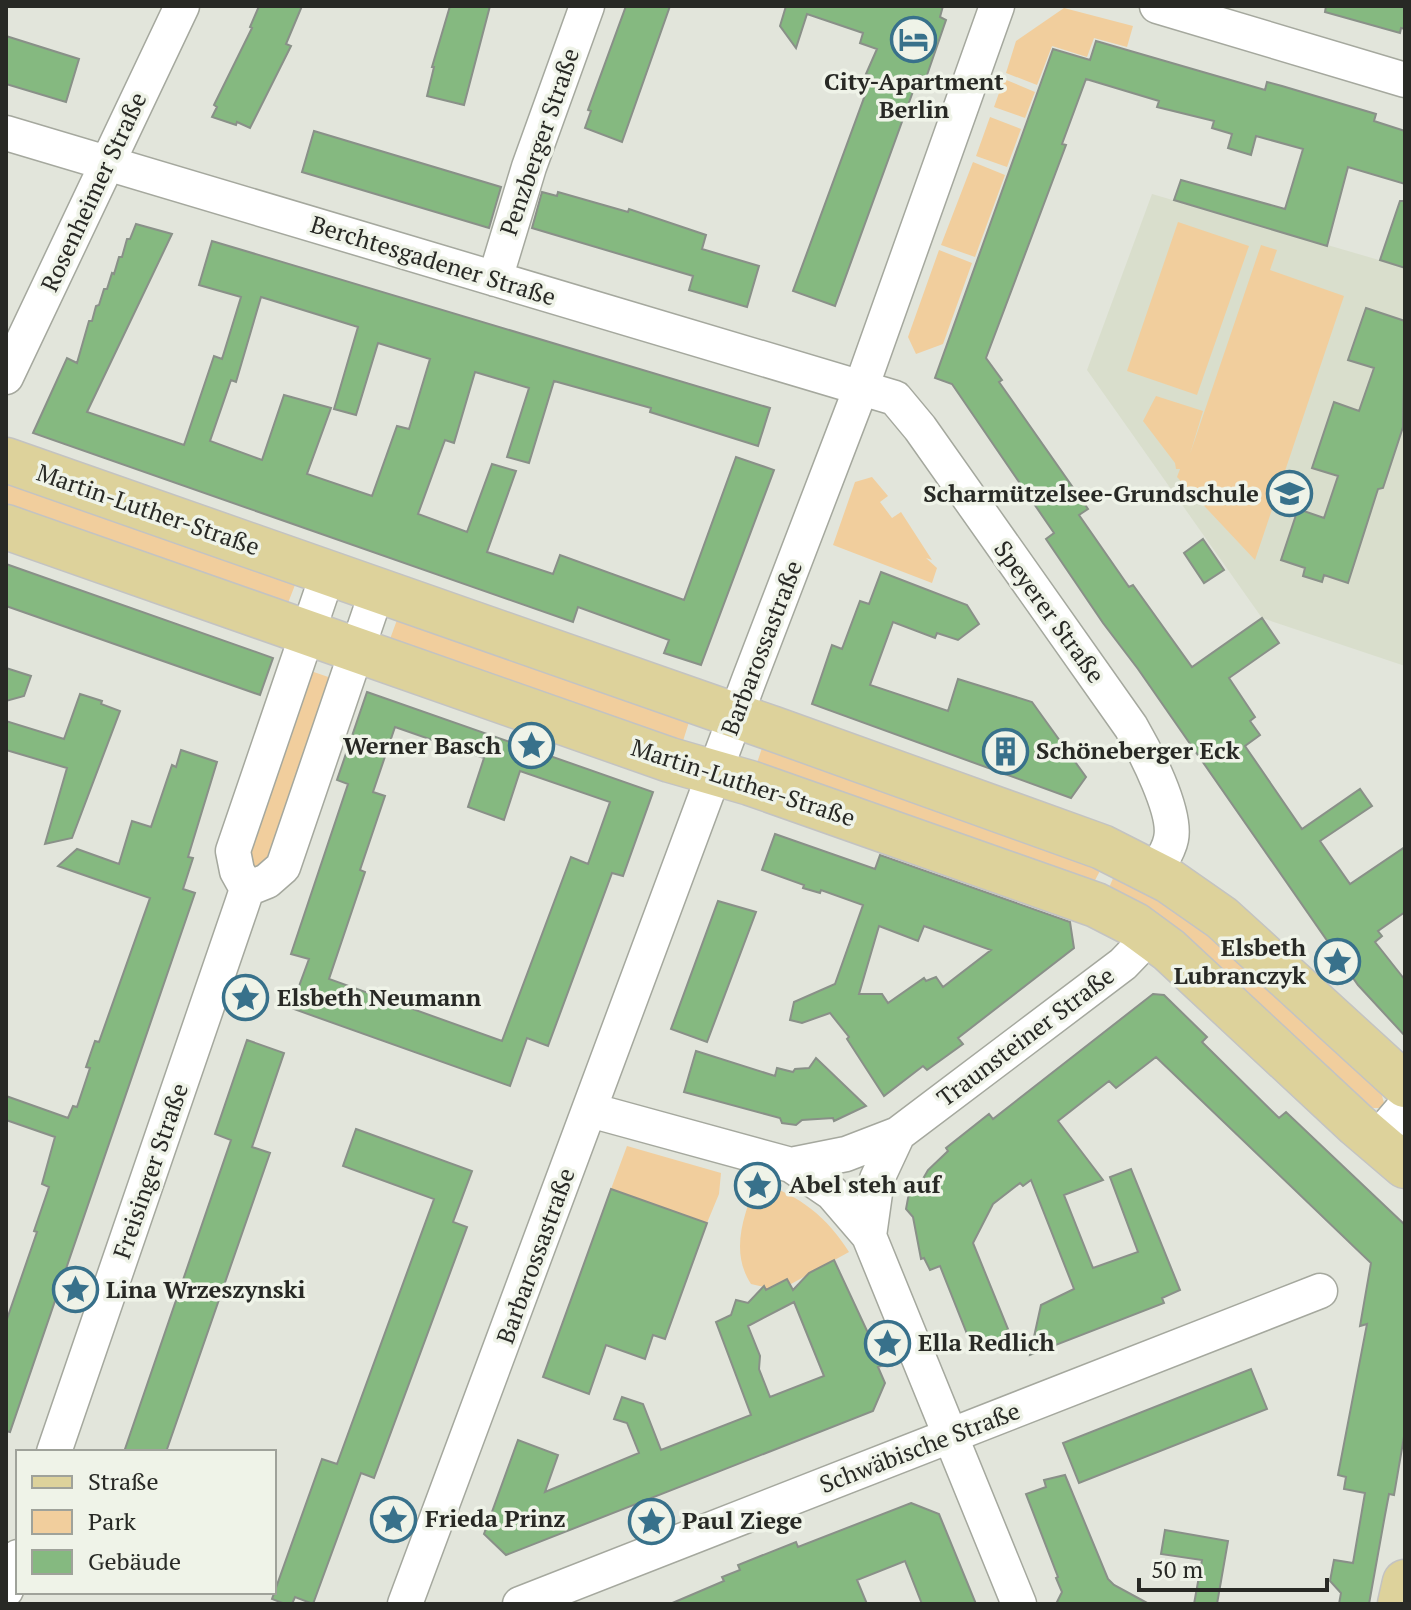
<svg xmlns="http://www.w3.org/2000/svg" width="1411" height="1610" font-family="'PT Serif',serif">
  <rect width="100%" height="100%" fill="#e2e5db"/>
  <path fill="#d9decc" d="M1152,194L1403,267L1405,262V666L1262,618L1087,370Z"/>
  <path fill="#f1ce9d" d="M1064,8L1133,26L1127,47L1094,38L1087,57L1052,46L1037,85L1006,73L1016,41Z
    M1004,79L1035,92L1025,118L994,107Z
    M990,117L1021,129L1007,167L976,156Z
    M973,162L1005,175L975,257L941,245Z
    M1178,222L1249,246L1197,395L1127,371Z
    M1261,245L1277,250L1270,270L1344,296L1255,560L1177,477L1180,469H1176L1175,463L1143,421L1156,396L1203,411L1190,454Z
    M939,250L972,263L943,344L916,354L908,337Z
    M872,477L888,496L880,502L892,518L901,512L932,560L926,558L937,568L932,583L833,545L855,482Z
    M6,482L295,585L288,603L6,503Z
    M397,620L689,722L683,741L390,639Z
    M305,669L337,680L274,865L257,874L243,854Z
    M762,748L1101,869L1093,884L756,766Z
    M1114,876L1169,907L1201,928L1381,1092L1384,1103L1380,1108H1371L1191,940L1108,890Z
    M627,1146L721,1173L719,1194L707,1223L611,1189Z
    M756,1181C797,1194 826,1215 849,1252L791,1284L786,1279L766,1290L764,1287L751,1284C729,1250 745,1215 756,1181Z"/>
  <path fill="#85b980" stroke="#899088" stroke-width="2" fill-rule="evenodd" d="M259,6H302L286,44L291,46L250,128L237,122L236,125L212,117L217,107L214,105L252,28L250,27Z
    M450,6H490L464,105L427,96L434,67H432Z
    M626,6H670L622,142L585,128L591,111L588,110Z
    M786,6H943L940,17L946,20L926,78L919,75L835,306L793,291L872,76L866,74L877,49L860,43L863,33L807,14L796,48L780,26Z
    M1326,6H1405V29L1401,28L1400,33L1325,12Z
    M6,36L79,59L66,102L6,84Z
    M1096,41L1265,90L1267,82L1282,86L1376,114L1374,121L1405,131V184L1348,167L1327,246L1174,200L1181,180L1285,209L1303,149L1256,136L1251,155L1228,148L1232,134L1212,128L1214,121L1157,107L1159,101L1086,79L1062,144L1066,145L986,358L1002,380L999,382L1088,509L1079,515L1129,587L1133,585L1192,667L1262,618L1279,643L1229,678L1255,717L1250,721L1260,735L1245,746L1302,829L1360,789L1372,806L1320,841L1350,884L1405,847V912L1378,931L1382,936L1375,942L1405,980V1036L1358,985L1138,669L1103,623L1046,539L1054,533L952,384L935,378L1053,49L1090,60Z
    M314,131L501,187L489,228L302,172Z
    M542,192L557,196L558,192L628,212L629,209L706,235L702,249L759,266L747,307L689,290L693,276L532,228Z
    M1400,201H1405V268L1380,260Z
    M136,224L172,234L87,412L184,445L214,356L222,359L241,297L199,285L212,241L770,408L758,446L650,412L651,408L554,381L529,463L507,457L529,388L475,372L454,443L445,440L418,514L467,532L492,464L516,471L487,552L553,574L560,555L684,600L736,457L774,470L701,665L664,653L669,640L578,607L573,622L33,433L67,358L77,363L89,321H92L96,306L99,305L104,289H107L112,273L114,274L119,257H122L127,239H130ZM261,297L358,327L334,409L356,415L378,343L430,359L409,429L397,426L372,496L307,474L331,408L284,395L262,460L210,441L231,380L236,382Z
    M1366,308L1405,321L1403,427L1383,488L1378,489L1348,583L1324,575L1322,582L1303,576L1305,568L1281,560L1298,509L1324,518L1338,476L1312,468L1334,402L1359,411L1374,368L1348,360Z
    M1203,539L1224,570L1204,583L1184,553Z
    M6,564L273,658L260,695L6,606Z
    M881,572L967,605L979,624L958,640L937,633L935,638L893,622L870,685L948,711L958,679L1032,702L1086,777L1071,798L812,704L832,645L842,649L860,601L869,604Z
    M6,668L31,676L24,696L6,701Z
    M367,692L653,792L623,876L612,873L548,1046L527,1038L510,1086L291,1008L309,959L291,954L348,784L337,780ZM395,727L484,758L468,807L504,820L520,771L610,802L588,864L571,857L502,1041L329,979L365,872L360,870L385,796L373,792Z
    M80,694L102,701L101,704L120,711L72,838L45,844L67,768L6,750V721L64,739Z
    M181,750L217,762L188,857L193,858L183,889L195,893L10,1432L6,1431V1322L37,1232L34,1231L49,1187L42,1184L55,1137L6,1120V1096L68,1118L73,1106L77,1107L90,1068L86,1067L95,1041L99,1042L150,898L58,866L77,849L119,864L132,821L151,827L172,765L176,767Z
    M775,834L875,869L880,855L1070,922L1074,948L958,1038L963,1044L927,1070L923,1066L884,1096L847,1039L849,1037L830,1013L802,1023L790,1020L794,1002L835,984L863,905L821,890L820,893L803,888L804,885L762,870ZM879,926L918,941L924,926L991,950L943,987L936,977L926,981L924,978L888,1003L882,994H859Z
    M718,901L756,912L707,1042L671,1029Z
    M1153,994L1164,995L1207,1037L1202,1042L1279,1118L1286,1112L1405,1225V1431L1394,1495L1389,1494L1385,1515L1369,1604H1339L1341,1593L1330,1581L1334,1560L1353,1563L1365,1493L1344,1489L1346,1477L1338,1475L1367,1324L1360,1326L1371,1263L1156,1057L1116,1088L1109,1081L1058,1121L1103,1180L1064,1195L1093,1268L1138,1252L1110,1177L1131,1169L1180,1290L1162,1298L1164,1303L1030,1355L1041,1305L1074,1289L1031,1180L1023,1186L1020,1183L993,1204L973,1243L1010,1334L973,1349L940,1266L930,1270L924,1258L921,1259L913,1217L906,1209L909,1193L916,1191L928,1170L948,1151L946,1148L989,1114L993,1119Z
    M247,1040L284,1053L252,1147L270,1153L166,1452H124L231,1140L215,1134Z
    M696,1051L775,1076L777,1068L793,1072L795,1069L809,1068L816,1058L866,1106L834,1121L833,1118L802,1120L796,1125L782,1123L780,1118L684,1092Z
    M356,1129L472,1171L453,1222L467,1227L374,1478L361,1473L313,1604L295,1597L292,1604H285L272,1599L322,1459L337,1464L434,1199L343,1166Z
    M611,1189L707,1223L665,1339L653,1335L645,1359L606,1345L589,1394L543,1377Z
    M834,1260L868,1333L871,1332L884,1365L878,1367L885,1383L873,1411L506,1555L484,1534L518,1440L558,1455L545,1492L639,1453L627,1423L614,1419L622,1397L643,1404L661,1450L751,1415L716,1322L731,1315L736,1300L748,1303L764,1286L766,1290L787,1279L793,1290L809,1273ZM794,1302L824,1376L770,1397L759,1369L760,1356L748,1326Z
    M1251,1369L1267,1409L1079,1483L1063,1443Z
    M1065,1475L1108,1579L1114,1585L1149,1604H1056L1062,1592L1056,1578L1058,1577L1026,1494L1046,1487L1044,1480Z
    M911,1503L939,1514L976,1604H922L905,1561L857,1580L867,1604H670L724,1581L722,1577L740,1570L738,1565L796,1542L798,1547Z
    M1165,1530L1228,1541L1217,1604H1194L1202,1560L1161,1554Z"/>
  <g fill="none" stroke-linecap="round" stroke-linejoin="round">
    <defs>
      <path id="minor" d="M1157,6L1405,80
        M6,133L895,398L920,428L1131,727C1145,751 1177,812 1171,839C1169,850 1161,862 1155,873
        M495,279L529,167L587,6
        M6,377L182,6
        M247,889L267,881L283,867L377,591
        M590,1110L791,1165L846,1154L898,1134L1123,964L1151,935
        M1375,1141L1405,1106
        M791,1165L832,1193L869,1236L1019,1604
        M869,1236L877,1179L898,1134
        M54,1452L242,904L247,889L237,871L233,851L328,573
        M6,1590L18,1557
        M405,1604L749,680L861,388L997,6
        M520,1604L1320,1291"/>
      <path id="major" d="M6,460L774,729L1102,847L1169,881L1222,918L1405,1085
        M6,527L670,760L750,783L1096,905L1135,925L1169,950L1357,1125L1405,1166
        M1400,1604L1405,1582"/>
    </defs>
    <use href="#minor" stroke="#a5a89e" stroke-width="37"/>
    <use href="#major" stroke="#c3c3c2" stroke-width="47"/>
    <use href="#minor" stroke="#fff" stroke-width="34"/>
    <use href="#major" stroke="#ddd29b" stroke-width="44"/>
  </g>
  <defs>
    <symbol id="hotel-ring" viewBox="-11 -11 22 22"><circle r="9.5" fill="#eff3e8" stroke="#38718b" stroke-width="1.5"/><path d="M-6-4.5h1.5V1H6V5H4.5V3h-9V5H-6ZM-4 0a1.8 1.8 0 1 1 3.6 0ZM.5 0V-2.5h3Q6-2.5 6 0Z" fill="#38718b"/></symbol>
    <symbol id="school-ring" viewBox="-11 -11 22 22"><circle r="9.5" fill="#eff3e8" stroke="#38718b" stroke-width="1.5"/><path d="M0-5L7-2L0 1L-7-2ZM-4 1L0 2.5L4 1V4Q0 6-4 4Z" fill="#38718b"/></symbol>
    <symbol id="sight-ring" viewBox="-11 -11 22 22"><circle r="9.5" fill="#eff3e8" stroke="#38718b" stroke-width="1.5"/><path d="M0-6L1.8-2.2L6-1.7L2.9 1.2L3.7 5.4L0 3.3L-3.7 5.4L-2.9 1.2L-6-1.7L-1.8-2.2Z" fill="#38718b"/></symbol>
    <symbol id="building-ring" viewBox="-11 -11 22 22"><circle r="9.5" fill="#eff3e8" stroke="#38718b" stroke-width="1.5"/><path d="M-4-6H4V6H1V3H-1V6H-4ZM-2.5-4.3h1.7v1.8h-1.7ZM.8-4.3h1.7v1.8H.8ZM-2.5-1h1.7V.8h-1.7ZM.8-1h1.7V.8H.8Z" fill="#38718b"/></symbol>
  </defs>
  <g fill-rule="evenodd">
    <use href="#hotel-ring" x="888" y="14" width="51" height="51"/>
    <use href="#school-ring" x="1264" y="468" width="51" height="51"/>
    <use href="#sight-ring" x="506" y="720" width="51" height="51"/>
    <use href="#building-ring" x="980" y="726" width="51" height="51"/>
    <use href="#sight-ring" x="1312" y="936" width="51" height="51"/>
    <use href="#sight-ring" x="220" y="972" width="51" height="51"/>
    <use href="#sight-ring" x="732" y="1160" width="51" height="51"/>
    <use href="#sight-ring" x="50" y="1264" width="51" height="51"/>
    <use href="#sight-ring" x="862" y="1318" width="51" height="51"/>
    <use href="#sight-ring" x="368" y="1494" width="51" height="51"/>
    <use href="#sight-ring" x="626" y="1496" width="51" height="51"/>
  </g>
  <g text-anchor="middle" stroke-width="7" stroke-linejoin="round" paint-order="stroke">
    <g font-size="24" font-weight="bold" fill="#282925" stroke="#eff3e8" text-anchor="start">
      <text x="914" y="90" text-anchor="middle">City-Apartment<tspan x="914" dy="28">Berlin</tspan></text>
      <text x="1259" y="502" text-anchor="end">Scharmützelsee-Grundschule</text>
      <text x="501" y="754" text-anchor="end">Werner Basch</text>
      <text x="1036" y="759">Schöneberger Eck</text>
      <text x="1306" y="956" text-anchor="end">Elsbeth<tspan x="1306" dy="28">Lubranczyk</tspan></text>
      <text x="277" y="1006">Elsbeth Neumann</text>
      <text x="789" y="1193">Abel steh auf</text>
      <text x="106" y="1298">Lina Wrzeszynski</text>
      <text x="918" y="1351">Ella Redlich</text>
      <text x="425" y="1527">Frieda Prinz</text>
      <text x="682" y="1529">Paul Ziege</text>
    </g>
    <g font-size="24" fill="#282925" stroke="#eff3e8">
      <text transform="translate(540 142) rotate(-71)" y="8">Penzberger Straße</text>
      <text transform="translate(94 192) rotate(-65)" y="8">Rosenheimer Straße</text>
      <text transform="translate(433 261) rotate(17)" y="8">Berchtesgadener Straße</text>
      <text transform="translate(148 510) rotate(19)" y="8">Martin-Luther-Straße</text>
      <text transform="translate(1049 612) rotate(54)" y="8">Speyerer Straße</text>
      <text transform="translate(762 648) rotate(-69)" y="8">Barbarossastraße</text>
      <text transform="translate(743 783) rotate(18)" y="8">Martin-Luther-Straße</text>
      <text transform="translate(1026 1037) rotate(-37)" y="8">Traunsteiner Straße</text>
      <text transform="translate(151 1171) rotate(-71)" y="8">Freisinger Straße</text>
      <text transform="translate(536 1256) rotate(-70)" y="8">Barbarossastraße</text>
      <text transform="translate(920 1448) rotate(-21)" y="8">Schwäbische Straße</text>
    </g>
  </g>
  <rect width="1411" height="1610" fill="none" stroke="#282925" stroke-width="16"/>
  <rect x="16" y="1450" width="260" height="144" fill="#eff3e8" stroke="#9fa29a" stroke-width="2"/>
  <rect x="32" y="1476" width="40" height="12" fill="#ddd29b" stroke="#9fa29a" stroke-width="2"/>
  <text x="88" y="1490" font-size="24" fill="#282925">Straße</text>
  <rect x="32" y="1510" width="40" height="24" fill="#f1ce9d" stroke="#9fa29a" stroke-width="2"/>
  <text x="88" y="1530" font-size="24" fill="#282925">Park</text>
  <rect x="32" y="1550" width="40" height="24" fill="#85b980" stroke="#9fa29a" stroke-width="2"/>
  <text x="88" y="1570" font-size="24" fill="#282925">Gebäude</text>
  <path d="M1139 1578v12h188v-12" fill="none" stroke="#282925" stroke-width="4"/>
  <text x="1151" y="1578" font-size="24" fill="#282925" stroke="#eff3e8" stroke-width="6" paint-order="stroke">50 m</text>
</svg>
